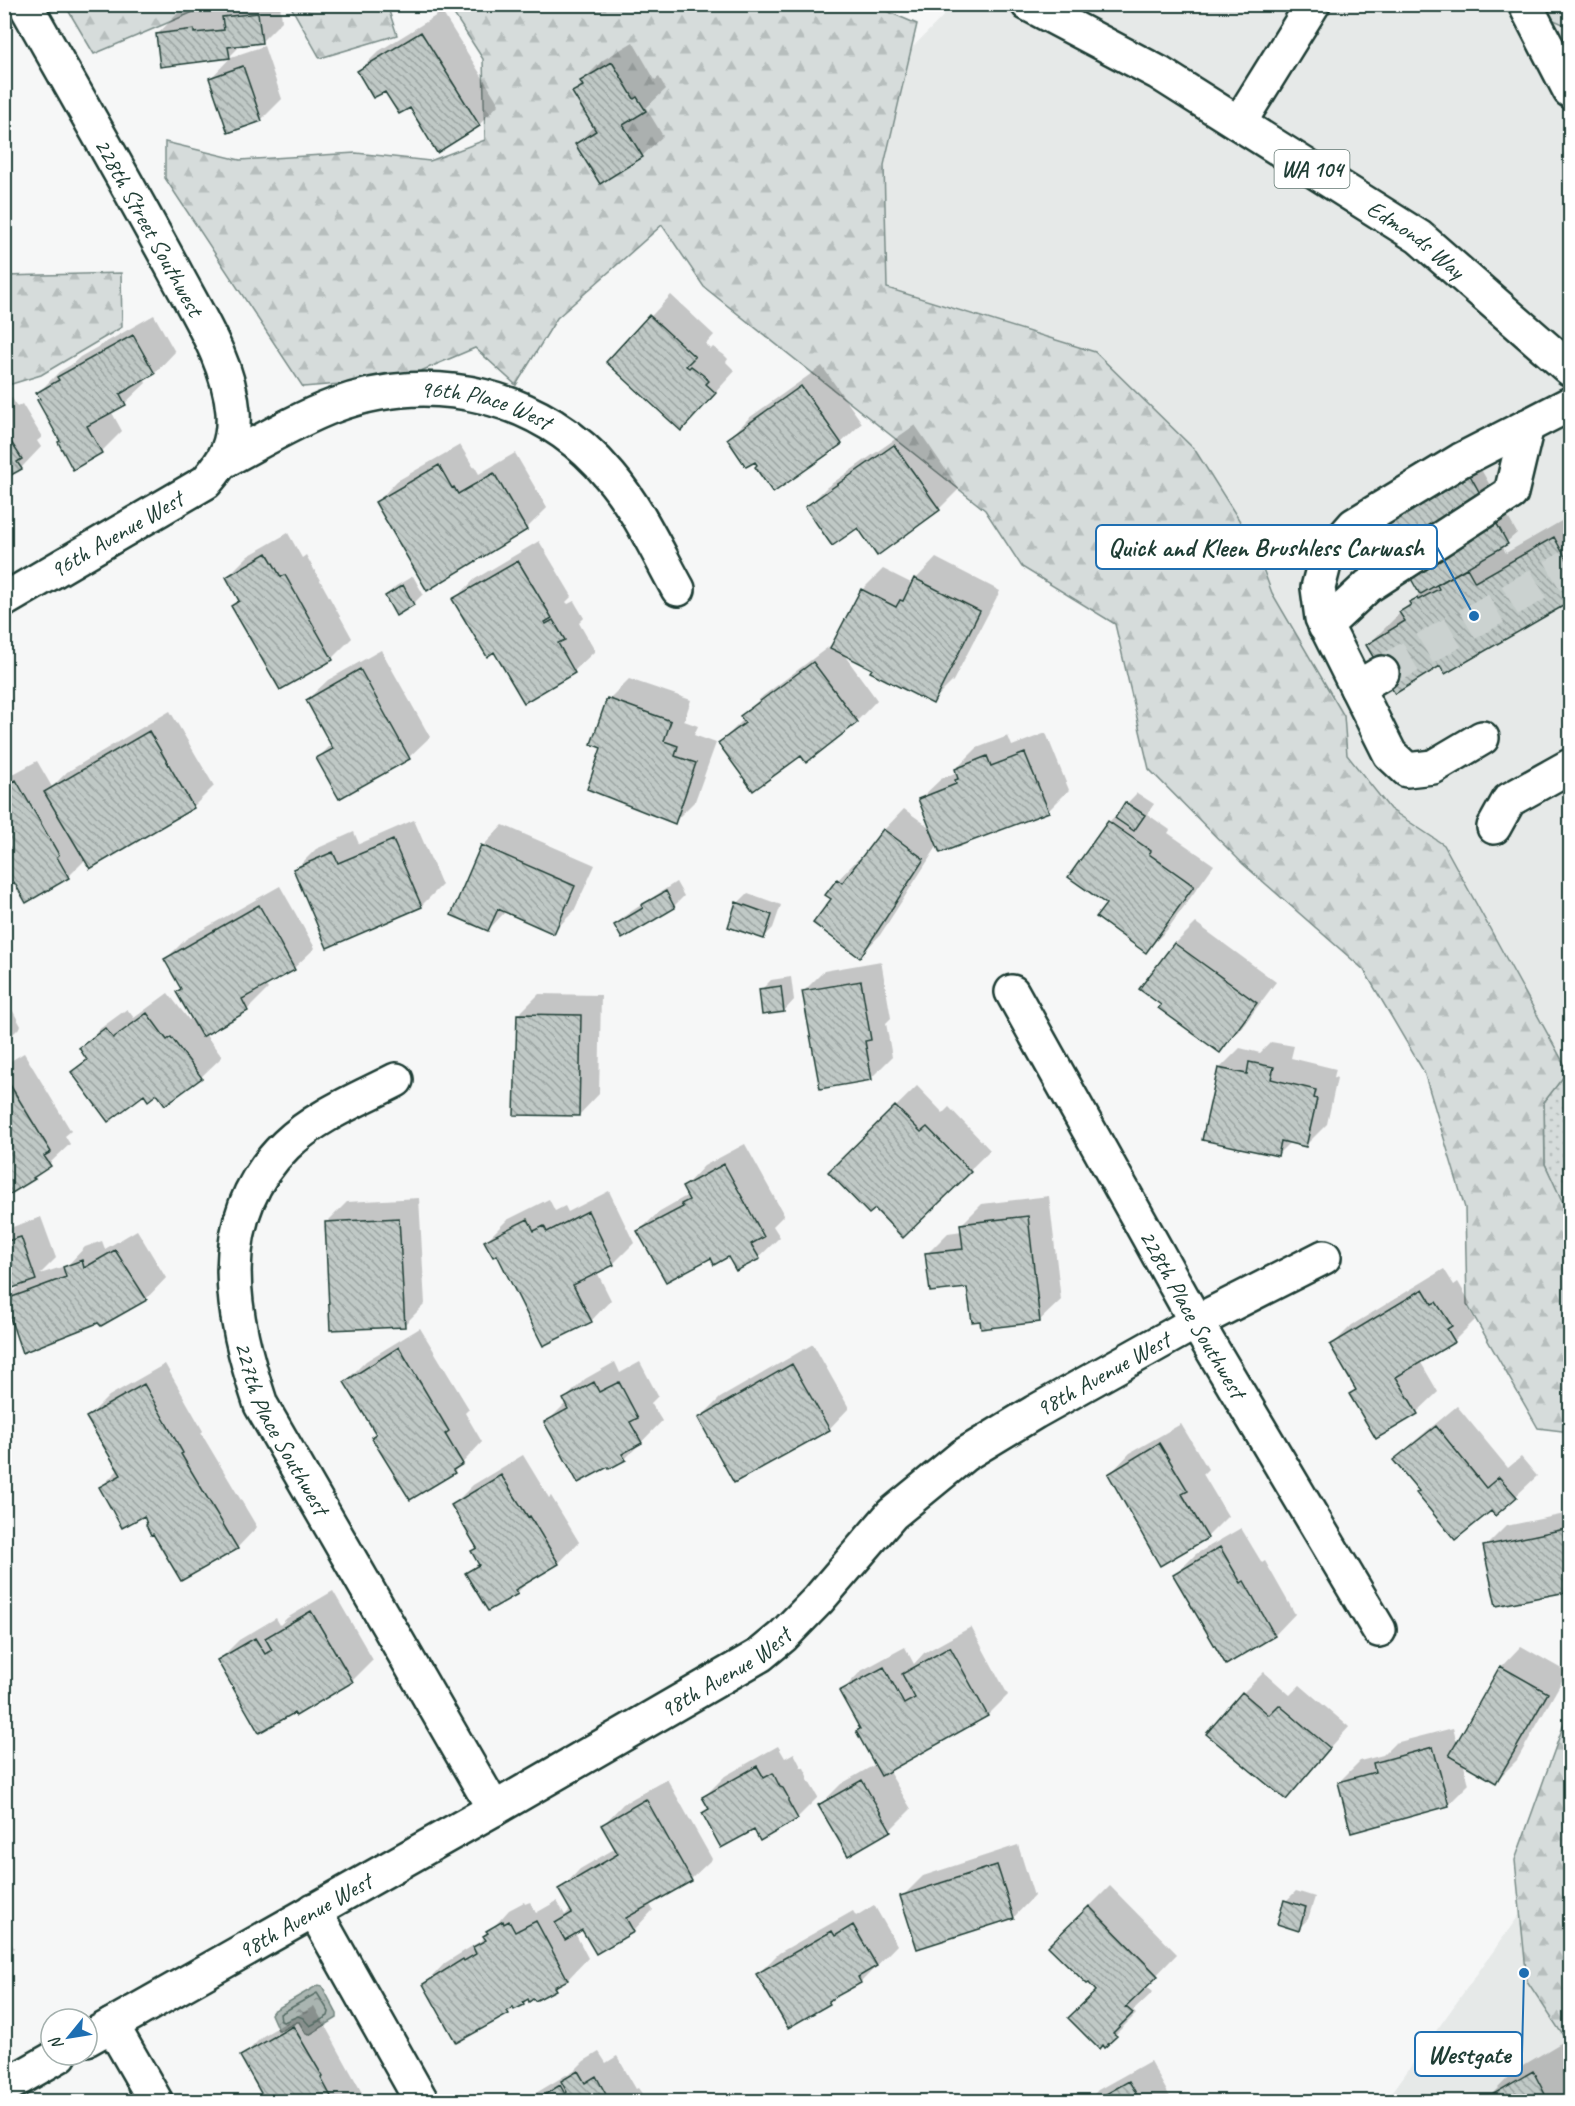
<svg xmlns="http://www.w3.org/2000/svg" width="1575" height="2106" font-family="Caveat,sans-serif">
  <defs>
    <pattern id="green-dots" width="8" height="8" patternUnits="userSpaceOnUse" patternTransform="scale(1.5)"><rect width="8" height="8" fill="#d6dcdb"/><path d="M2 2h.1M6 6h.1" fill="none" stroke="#b7bebd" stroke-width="1.8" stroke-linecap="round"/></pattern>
    <pattern id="forest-firs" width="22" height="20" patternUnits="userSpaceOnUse" patternTransform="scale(1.5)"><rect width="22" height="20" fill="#d6dcdb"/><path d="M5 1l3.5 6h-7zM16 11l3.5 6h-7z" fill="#b7bebd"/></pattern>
    <pattern id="water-ripples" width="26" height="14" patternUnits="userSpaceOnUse" patternTransform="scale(1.5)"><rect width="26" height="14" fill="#aab5b1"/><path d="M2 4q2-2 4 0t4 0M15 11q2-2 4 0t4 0" fill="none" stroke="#8a9491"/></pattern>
    <pattern id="building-back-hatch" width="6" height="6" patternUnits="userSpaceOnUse" patternTransform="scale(1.5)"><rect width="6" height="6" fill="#c0c9c6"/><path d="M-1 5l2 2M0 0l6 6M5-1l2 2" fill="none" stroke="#9ba4a2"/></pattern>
  </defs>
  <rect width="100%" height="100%" fill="#f6f7f7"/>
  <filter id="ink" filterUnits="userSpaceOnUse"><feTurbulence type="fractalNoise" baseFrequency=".0167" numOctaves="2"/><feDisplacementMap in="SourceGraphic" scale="12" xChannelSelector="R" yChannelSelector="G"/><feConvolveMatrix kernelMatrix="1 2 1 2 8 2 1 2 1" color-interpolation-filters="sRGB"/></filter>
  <g filter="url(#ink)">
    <path fill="#e6e9e8" d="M954,5H1570V1282L1134,573L718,246Z
      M1570,1844V2101H1386Z"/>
    <path fill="url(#green-dots)" stroke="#7a8c88" stroke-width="1.5" d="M1570,1068V1138L1563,1166L1569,1198L1562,1203L1545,1164L1544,1102Z"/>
    <path fill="url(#forest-firs)" stroke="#7a8c88" stroke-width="1.5" d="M870,4L917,24L884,165L887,288L1095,352L1195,450L1253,542L1272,593L1344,716L1347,755L1390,809L1444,845L1568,1071L1544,1102L1545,1164L1570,1218V1432L1538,1428L1467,1304L1465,1208L1424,1072L1364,970L1243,864L1149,769L1115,624L1022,567L985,510L704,287L662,225L557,318L516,385L475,348L402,379L303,387L165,178V142L240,160L356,153L430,161L485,140L483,59L448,5Z
      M65,5H223L198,10L94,54Z
      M290,5H387L397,35L320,58Z
      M1541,5H1570V27L1549,18Z
      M121,273L122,327L41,375L5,386V276Z
      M1570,1707V2046L1527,1981L1515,1860Z"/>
    <path fill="url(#water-ripples)" stroke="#72857f" stroke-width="1.5" d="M318,1985L322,1986L337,2014V2018L309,2035L306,2034L299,2022H297L282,2030H278L271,2014L273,2011Z"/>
    <path fill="#0003" d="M237,4H280L282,21L261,42L242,44L229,57L158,34L178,13L214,9V13L230,11Z
      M442,12L499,104L479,125L410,106L359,71L379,51Z
      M633,42L655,80L659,77L666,89L646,108L663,136L642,156L577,144L594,126L574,92L583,83L582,81L603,60Z
      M264,46L282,99L261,120L211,78L231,57Z
      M671,295L714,335L706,344L711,349L713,347L724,355L728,359L726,362L735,371L701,408L608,362Z
      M154,315L175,352L155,373L144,379L146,383L125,403L111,411L122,431L101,452L61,440L38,401L41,398L38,393L59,372L71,365L80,357Z
      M822,366L862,423L841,443L759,465L756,460L729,439L749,418Z
      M12,398L17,407L22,404L42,437L37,441L41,447L21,468L4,477V403Z
      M915,425L959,489L939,509L807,507L827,487Z
      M460,445L474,468L475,467L479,474L515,453L547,508L526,529L377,502L397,481Z
      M1470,450L1517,533L1502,546L1506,553L1570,516V601L1446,672L1441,664L1368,645L1420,593Z
      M288,533L302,558L306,555L352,638L332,658L233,606L240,599L227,577L248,556Z
      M539,541L572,596L566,602L568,604L574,601L584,618L579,623L595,651L574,671L524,701L495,650L454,600L475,579Z
      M936,558L1000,591L953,681L932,702L842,652L877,700L857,721L801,754L720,743L744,719L742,716L763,696L835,642L862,590L883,569L913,584L916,579Z
      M413,576L423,594L413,604L386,596L396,586Z
      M381,650L430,737L409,757L340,797L318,758L332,744L307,700L328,680Z
      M629,679L691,700L684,721L698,726L694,735L716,743L695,801L674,822L603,747L609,699Z
      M170,711L214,786L193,807L86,859L68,877L14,880L4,886V779L37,761L52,787L67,772Z
      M1046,733L1069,790L1048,811L938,845L880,935L860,956L833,899L827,894L838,880L858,859L861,860L884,830L904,809L932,829L920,799L941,779L957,772L956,769L977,748L1008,736L1012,746Z
      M1137,793L1154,804L1147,814L1170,830L1168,833L1214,865L1167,930L1146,951L1108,903L1109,822Z
      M414,820L442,885L421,906L295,870L316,849L354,832L359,844Z
      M503,825L595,865L574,911L553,932L506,911L488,930L483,846Z
      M676,882L684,896L674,906L622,937L616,925L626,915Z
      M280,886L315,948L294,968L265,985L268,989L247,1010L205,1034L222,1057L201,1077L157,1092L73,1072L87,1058L81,1048L101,1028L127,1009L134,1018L168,993L189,1020L192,1017L182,988L166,959L186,939Z
      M748,893L781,905L773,928L763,938L738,903Z
      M1196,923L1276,982L1240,1030L1219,1051L1141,989L1175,944Z
      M881,961L891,1018L886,1023L892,1057L871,1078L803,992L824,971Z
      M4,976L14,992L7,1000L21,1026L4,1043Z
      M791,977L794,1000L784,1011L761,990L771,980Z
      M539,994L601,995L599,1094L579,1115L518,1015Z
      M1271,1042L1294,1046L1291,1058L1336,1069L1334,1077L1337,1078L1327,1124L1306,1145L1290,1142L1277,1155L1219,1069L1240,1048L1260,1053Z
      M24,1053L71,1131L65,1136L70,1144L34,1178L4,1197V1065Z
      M917,1086L943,1113L949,1107L990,1150L903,1236L875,1207L830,1172Z
      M745,1144L784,1215L773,1226L780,1237L759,1257L711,1256L639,1231L660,1211L688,1195L684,1187L704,1166Z
      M609,1191L634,1243L614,1263L597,1272L611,1300L591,1321L486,1241L507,1220L549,1199L555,1211L565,1206L568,1212Z
      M1049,1196L1061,1300L1040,1320L969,1287L927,1254L948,1233L962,1231L961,1225L982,1204Z
      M419,1198L425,1304L404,1325L326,1223L347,1202Z
      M41,1217L56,1258L40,1274L68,1265L85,1247L102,1241L105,1249L137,1230L166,1278L146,1299L99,1322L5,1300L22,1284L4,1290V1230Z
      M1444,1269L1454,1285L1458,1282L1471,1304L1468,1308L1475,1320L1454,1341L1420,1361L1438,1392L1417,1412L1376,1437L1351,1394L1357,1388L1332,1345L1352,1325Z
      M420,1328L469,1409L465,1413L482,1442L454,1472L377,1433L345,1382L366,1361Z
      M813,1344L849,1408L829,1429L699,1419L720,1398Z
      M615,1362L620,1373L640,1362L658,1396L651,1403L662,1421L625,1459L546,1423L566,1403L565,1399L585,1379Z
      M165,1364L203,1431L201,1433L257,1527L237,1548L101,1487L119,1469L88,1417L109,1396Z
      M1457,1406L1508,1468L1521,1457L1537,1476L1516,1496L1491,1509L1421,1491L1395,1460L1416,1440Z
      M1181,1424L1208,1469L1203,1474L1228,1516L1207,1537L1161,1564L1110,1474L1130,1453Z
      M523,1455L549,1498L551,1496L579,1542L559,1563L529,1580L517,1593L467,1573L479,1562L473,1552L478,1547L453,1505L473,1485Z
      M1570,1513V1600L1568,1590L1485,1547L1506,1526Z
      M1241,1528L1262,1563L1265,1561L1295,1614L1275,1635L1227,1663L1175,1575L1196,1554Z
      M333,1591L373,1660L352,1681L296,1714L218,1661L239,1640L276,1618L280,1625L287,1618Z
      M971,1627L1008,1695L988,1715L888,1770L911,1809L890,1830L820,1805L841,1784L876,1764L861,1728L841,1692L861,1671L905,1647L914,1664L924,1653Z
      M1521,1646L1567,1672L1517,1760L1496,1781L1463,1762L1469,1784L1448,1805L1339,1782L1360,1761L1383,1755L1395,1743L1453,1728L1457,1743L1501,1667Z
      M1264,1672L1290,1695L1300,1685L1349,1727L1285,1798L1243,1693Z
      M778,1746L785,1758L794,1753L801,1767L804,1768L808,1776V1780L818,1797L797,1818L754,1828L704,1814L710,1807L704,1797L725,1776Z
      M667,1779L712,1859L691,1879L649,1903L653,1910L633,1931L583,1928L575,1933L588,1958L568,1979L555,1989L529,1998L508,2013L457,2041L425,1984L445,1963L482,1940L509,1910L524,1902L525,1904L530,1902L536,1913L557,1901L565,1915L571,1909L560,1890L580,1869L616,1848L603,1825L623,1804Z
      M1018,1845L1034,1896L1014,1917L918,1947L902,1897L923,1876Z
      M1110,1886L1177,1954L1146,1986L1153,1992L1133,2011L1136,2014L1104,2046L1098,1991L1050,1946Z
      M1296,1891L1315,1897L1308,1919L1298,1929L1286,1901Z
      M874,1905L897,1945L861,1982L836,1995L829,2003L758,1974L779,1953L853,1911L856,1916Z
      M4,1931L14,1948L4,1958Z
      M314,2006L366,2100L368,2098L370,2102H268L242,2057L263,2036Z
      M1564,2041L1570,2053V2102H1487L1486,2100L1517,2069Z
      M599,2052L606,2063L617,2056L636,2089L638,2088L647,2101L528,2102L536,2093L576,2069L584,2061Z
      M1150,2061L1173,2102H1087L1098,2090Z"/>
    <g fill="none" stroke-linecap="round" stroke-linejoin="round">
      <path stroke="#576d66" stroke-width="1.5" d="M317,1993L329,2012L328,2016L310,2026L303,2018L298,2016L284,2022L281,2021L280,2014Z"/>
    </g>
    <path fill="url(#building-back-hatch)" stroke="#1f3d34" stroke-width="1.5" d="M258,13L262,43L228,47L230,58L160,67L156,34L194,29V33L224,30L222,17Z
      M421,32L480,126L437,153L410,108L399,114L385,92L373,98L357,71Z
      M612,62L634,99L637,97L646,111L623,125L643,157L600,184L575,144L596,131L572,92L583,86L580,81Z
      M243,66L262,121L228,133L209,78Z
      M649,315L695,357L686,366L689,368L691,366L703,375L709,381L706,384L716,393L681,431L606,362Z
      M133,335L155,374L120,394L126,405L87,426L102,453L73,470L58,442L60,441L37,400L40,399L36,393L59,380L57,377Z
      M801,386L842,444L773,493L755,467L757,465L755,462L746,467L727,439Z
      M4,431L22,459L17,462L22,469L4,479Z
      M894,445L940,510L877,556L858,528L832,546L805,507Z
      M1461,459L1508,544L1421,594L1419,593L1372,509Z
      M439,465L452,488L454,487L458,494L494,473L527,530L427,591L375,502Z
      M1554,537L1570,566V602L1445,674L1440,666L1395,694L1366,645L1405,621L1399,612L1411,605L1409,602L1417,598L1418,600L1439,589L1437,585L1467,568L1475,582Z
      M267,553L281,577L285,575L333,660L280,690L231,606L239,601L226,577Z
      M518,561L552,618L545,622L546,624L553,620L565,640L558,643L575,673L524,703L494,652L487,657L452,599Z
      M914,578L980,611L933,704L870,672L872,669L830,648L861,589L896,607L900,600L903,601Z
      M403,585L414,605L396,616L385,596Z
      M813,662L858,722L806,763L801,756L753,791L718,743L745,723L740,716Z
      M360,669L410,759L339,799L316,758L333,749L306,700Z
      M607,698L671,721L664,741L678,746L675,756L696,763L675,824L587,789L601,748L591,744Z
      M149,731L194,808L90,869L44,792Z
      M1025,753L1049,812L940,853L918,799L956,784L955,780L958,779L955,769L987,756L991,766Z
      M16,780L59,855L57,857L69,878L26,903L14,882L4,888V787Z
      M1125,802L1145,815L1134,831L1115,818Z
      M1108,821L1151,851L1149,854L1194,886L1146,953L1096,917L1106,904L1068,877Z
      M883,829L924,859L860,958L813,923L831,899L825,895L837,879L842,883Z
      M393,840L422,907L327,948L293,869L333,852L338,863Z
      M481,845L575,886L554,934L498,909L488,931L451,915Z
      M666,891L675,908L622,939L614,925L643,908L641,905Z
      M736,902L772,915L764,939L728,927Z
      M259,905L295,970L242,999L248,1011L202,1037L176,992L181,989L164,959Z
      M1174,943L1257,1003L1220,1053L1158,1008L1161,1005L1139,989Z
      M861,981L871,1040L865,1041L872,1080L820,1089L802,991Z
      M781,986L784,1012L762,1015L759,989Z
      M147,1013L167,1040L171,1037L202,1078L165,1105L157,1094L148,1101L144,1095L108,1122L71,1072L87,1060L79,1048L105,1028L113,1038Z
      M517,1014L581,1015L579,1116L514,1115Z
      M1249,1062L1274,1067L1271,1079L1316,1090L1314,1098L1317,1099L1306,1147L1281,1141L1278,1156L1202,1140L1218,1068L1247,1074Z
      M4,1075L51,1152L44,1156L51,1166L33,1178L35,1179L4,1198Z
      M895,1106L921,1132L927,1127L971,1172L903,1238L875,1209L869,1214L828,1172Z
      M724,1164L764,1237L751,1244L760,1259L736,1271L728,1257L714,1265L711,1258L666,1282L637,1231L683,1207L681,1204L689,1200L682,1187Z
      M588,1211L614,1265L573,1285L592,1322L543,1346L497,1255L493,1257L484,1241L528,1219L534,1231L544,1226L547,1232Z
      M1028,1216L1040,1322L981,1329L980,1321L972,1322L967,1288L930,1292L925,1253L963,1249L960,1224Z
      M399,1218L405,1327L330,1330L325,1222Z
      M21,1237L36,1280L4,1291V1242Z
      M115,1250L147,1300L101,1326L98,1323L22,1353L4,1300L66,1277L63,1267L82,1260L84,1268Z
      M1423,1289L1432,1304L1436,1302L1452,1326L1447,1329L1455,1342L1396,1377L1418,1414L1376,1439L1349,1394L1356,1390L1330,1345Z
      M399,1347L449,1431L445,1434L463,1464L453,1470L455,1473L410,1500L371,1437L376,1434L344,1382Z
      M792,1364L830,1430L734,1483L698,1418Z
      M594,1382L599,1392L619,1382L638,1418L630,1422L642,1443L622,1454L626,1460L609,1469L608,1467L578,1483L544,1422L568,1409L563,1399Z
      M144,1384L183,1453L181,1454L238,1549L181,1581L153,1534L151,1535L146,1525L147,1524L144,1516L122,1528L99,1487L121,1475L86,1417Z
      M1436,1426L1486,1488L1499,1477L1517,1497L1495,1516L1491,1511L1455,1540L1416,1493L1419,1491L1393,1460Z
      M1159,1443L1188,1491L1182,1494L1208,1538L1160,1566L1108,1474Z
      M501,1475L528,1517L530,1516L559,1564L515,1590L518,1594L488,1611L465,1573L479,1565L471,1551L477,1548L451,1505Z
      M1570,1528V1607L1567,1592L1496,1606L1483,1546Z
      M1220,1547L1241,1583L1244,1581L1275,1636L1226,1665L1173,1575Z
      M311,1611L353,1682L296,1716L294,1713L259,1733L217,1660L255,1638L265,1654L272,1650L265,1638Z
      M950,1647L988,1716L881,1776L856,1731L860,1729L839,1691L884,1667L904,1704L915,1698L902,1674Z
      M1500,1666L1548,1693L1496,1783L1449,1756Z
      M1242,1692L1269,1715L1279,1705L1330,1748L1286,1800L1206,1734Z
      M1433,1747L1449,1806L1351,1833L1338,1782L1375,1772L1373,1763Z
      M757,1766L764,1778L773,1773L780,1787L783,1788L788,1797V1801L798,1819L760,1841L754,1830L721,1848L702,1813L709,1809L702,1797Z
      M862,1780L891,1831L848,1856L818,1805Z
      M646,1799L692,1881L626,1918L634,1932L596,1954L582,1930L565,1940L555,1923L572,1913L558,1889L618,1854L601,1825Z
      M997,1865L1014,1918L917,1949L900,1896Z
      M1284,1900L1306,1907L1299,1931L1277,1924Z
      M1089,1906L1158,1976L1126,2007L1133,2013L1113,2033L1117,2036L1104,2048L1102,2045L1099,2049L1068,2018L1096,1991L1089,1983L1087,1984L1048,1946Z
      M503,1921L504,1924L509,1921L515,1932L536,1921L568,1980L554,1987L556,1990L535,2001L533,1999L529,2002L528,1999L523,2002L524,2005L514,2010L513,2007L507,2011L509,2014L456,2043L423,1984L463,1959L464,1961L476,1954L473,1947L486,1940L483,1936L488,1933L486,1931Z
      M853,1925L877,1966L858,1977L861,1983L828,2001L830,2004L788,2028L756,1974L832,1931L835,1936Z
      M293,2026L323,2077L321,2078L334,2102H266L240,2056Z
      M578,2071L585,2083L596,2076L610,2102H533L560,2085L565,2094L567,2092L561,2081Z
      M1533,2071L1549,2102H1486L1485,2099Z
      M1129,2081L1141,2102H1092Z"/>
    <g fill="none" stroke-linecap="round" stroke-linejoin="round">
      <path stroke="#cbd2d0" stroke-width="33" stroke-dasharray="33 16" stroke-linecap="butt" d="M1382,673L1570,566"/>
      <defs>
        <g id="minor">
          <path d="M1525,4L1570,91"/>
          <path d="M1239,123L1313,4"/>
          <path id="s1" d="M224,461C258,443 298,419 333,406C432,369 542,394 610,476C638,509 657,551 678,589"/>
          <path id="s2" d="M4,600L206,482C226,459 235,443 233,412C229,362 197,314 174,270C126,181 75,93 25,4"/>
          <path d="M1325,626L1368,586L1511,493L1527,426"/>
          <path d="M1357,688L1382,673"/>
          <path d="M1482,738L1433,767L1407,770L1390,754L1322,618L1318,588L1326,557L1354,525L1461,460L1570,404"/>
          <path d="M1494,827L1509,800L1570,766"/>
          <path id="s3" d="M1012,992L1196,1322L1379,1630"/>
          <path id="s4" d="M396,1080C359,1099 316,1116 286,1145C211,1218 231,1315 261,1405L494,1809"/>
          <path d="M314,1910L422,2102"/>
          <path d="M112,2025L156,2102"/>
          <path id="s5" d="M87,2039L494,1809L760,1655L783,1636L818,1600L892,1514L964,1455L1035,1412L1196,1322L1324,1257"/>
          <path d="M4,2087L60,2055"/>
        </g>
        <g id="major">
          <path id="s6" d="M1028,4L1159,73L1419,237L1570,369"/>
        </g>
      </defs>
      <use href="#minor" stroke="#1f3d34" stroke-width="38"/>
      <use href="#major" stroke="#1f3d34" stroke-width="38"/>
      <use href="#minor" stroke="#fff" stroke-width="33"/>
      <use href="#major" stroke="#fff" stroke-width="33"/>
    </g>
  </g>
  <g text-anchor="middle" stroke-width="6" stroke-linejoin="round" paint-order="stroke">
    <rect fill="#fff" stroke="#627771" stroke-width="1.5" x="1274.5" y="150" width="75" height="38" rx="4.5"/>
    <g font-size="22" font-weight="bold" fill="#1f3d34">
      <text x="1312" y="177">WA 104</text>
    </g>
    <g font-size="24" fill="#1f3d34" stroke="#fff">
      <text transform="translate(149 227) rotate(61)" y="8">228th Street Southwest</text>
      <text dy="8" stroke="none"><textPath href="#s6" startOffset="454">Edmonds Way</textPath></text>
      <text dy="8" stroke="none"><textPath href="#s1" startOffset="279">96th Place West</textPath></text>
      <text dy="8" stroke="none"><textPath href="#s2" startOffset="130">96th Avenue West</textPath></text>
      <text dy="8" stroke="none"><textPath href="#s3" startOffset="369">228th Place Southwest</textPath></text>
      <text dy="8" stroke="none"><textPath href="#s5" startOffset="1222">98th Avenue West</textPath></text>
      <text dy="8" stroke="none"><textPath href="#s4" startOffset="435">227th Place Southwest</textPath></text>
      <text dy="8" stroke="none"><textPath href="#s5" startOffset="736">98th Avenue West</textPath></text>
      <text dy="8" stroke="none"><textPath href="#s5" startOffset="250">98th Avenue West</textPath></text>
    </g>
  </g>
  <path fill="none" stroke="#1f6fb2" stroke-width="2" d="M1474 616L1437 547M1524 1973L1522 2054"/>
  <g fill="#1f6fb2" stroke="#fff" stroke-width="2">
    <circle cx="1474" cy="616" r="6"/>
    <circle cx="1524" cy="1973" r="6"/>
  </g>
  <g fill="#fff" stroke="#1f6fb2" stroke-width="2">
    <rect x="1096" y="525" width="341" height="44" rx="6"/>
    <rect x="1415" y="2032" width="107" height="44" rx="6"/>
  </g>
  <g font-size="26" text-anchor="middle" font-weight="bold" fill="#1f3d34">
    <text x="1266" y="556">Quick and Kleen Brushless Carwash</text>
    <text x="1469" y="2063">Westgate</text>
  </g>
  <rect width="1575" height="2106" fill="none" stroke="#fff" stroke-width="24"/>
  <rect x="12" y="12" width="1551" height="2082" fill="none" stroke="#1f3d34" stroke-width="2" filter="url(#ink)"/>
  <g transform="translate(69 2037) rotate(240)"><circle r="28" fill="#ffffff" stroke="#a5b1ae" stroke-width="1.5"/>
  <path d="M0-4.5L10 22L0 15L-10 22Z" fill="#1f6fb2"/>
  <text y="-9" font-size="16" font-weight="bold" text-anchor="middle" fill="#1f3d34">N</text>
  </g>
</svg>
